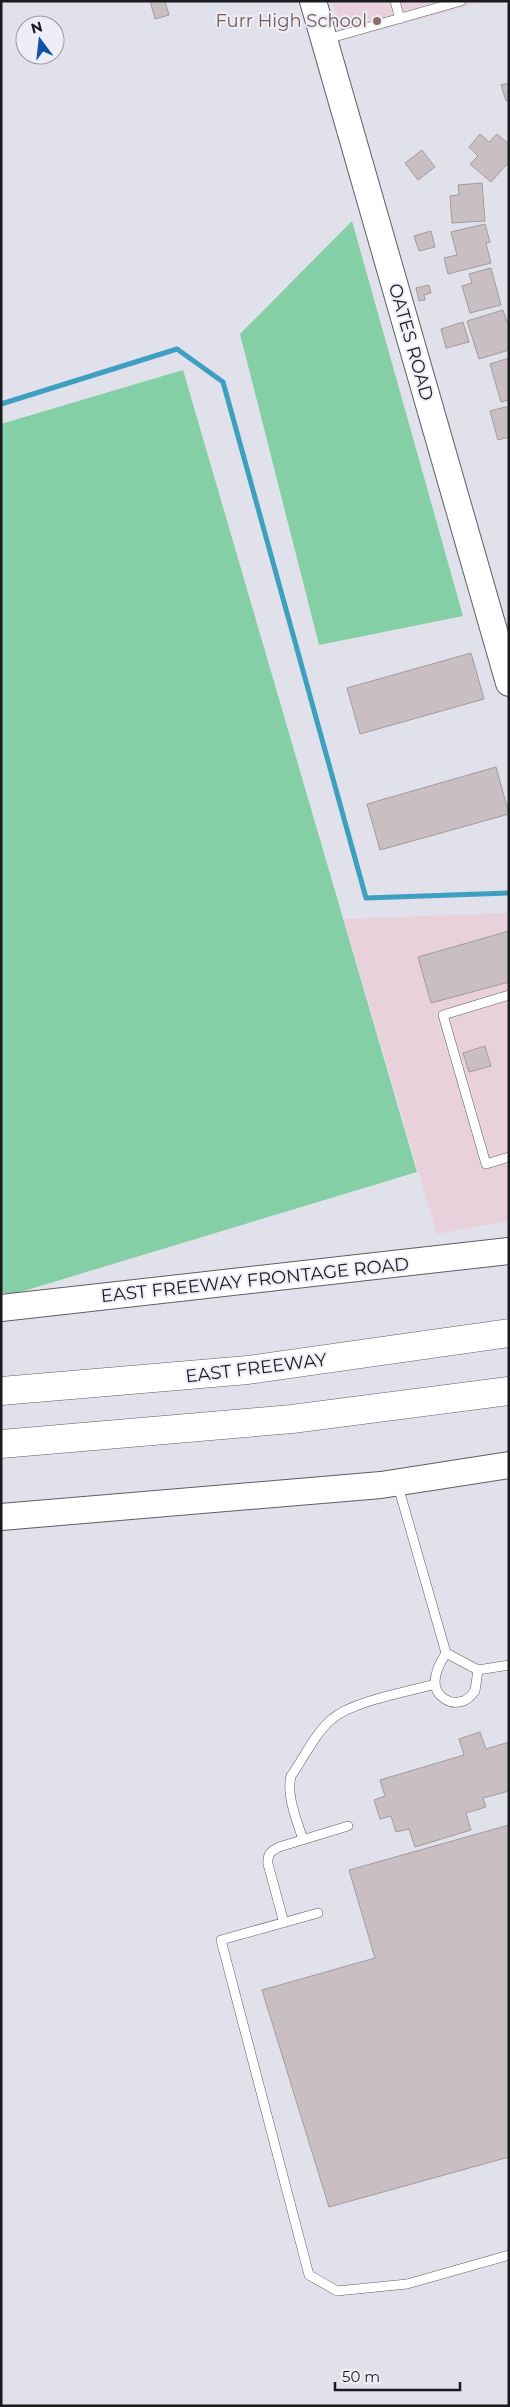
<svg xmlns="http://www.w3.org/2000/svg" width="510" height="2407" font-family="Montserrat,sans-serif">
  <rect width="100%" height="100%" fill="#e0e1eb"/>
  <path fill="#e9d1db" d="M509,913V1221L437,1234L344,919Z"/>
  <path fill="#e8d1dd" d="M332,1H487L344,40Z"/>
  <path fill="#85cfa6" d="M352,221L463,616L319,645L240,334Z
    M183,370L417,1172L17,1293H1V424Z"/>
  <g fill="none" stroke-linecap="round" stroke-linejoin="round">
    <path stroke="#3f9fc0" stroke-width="5" d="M1,404L177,349L223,382L366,898L509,893"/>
  </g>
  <path fill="#c9bfc3" stroke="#a49a9e" d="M150,1H165L169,15L155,19Z
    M509,83V100L506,101L501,85Z
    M480,134L489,142L497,134L509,144V162L491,182L470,164L478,156L469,147Z
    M422,150L435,167L418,180L405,163Z
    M482,183L485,221L452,223L450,196L459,195L458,185Z
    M485,224L490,242L486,243L491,263L448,274L444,258L457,255L451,232Z
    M431,231L435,247L419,251L414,236Z
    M491,268L501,305L470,313L462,286L472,283L469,274Z
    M429,285L431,293L424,295L425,300L419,301L416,288Z
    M503,310L509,328V350L479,359L467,321Z
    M463,322L469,342L446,348L441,329Z
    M509,358V400L501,402L490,364Z
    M509,406V437L498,440L490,411Z
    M471,653L484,699L360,734L347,688Z
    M496,767L509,814L380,850L367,804Z
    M509,931V982L431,1003L418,957Z
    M485,1046L491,1066L469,1072L463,1053Z
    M480,1732L486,1749L509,1742V1791L483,1798L486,1807L466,1813L471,1830L415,1847L409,1829L396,1832L391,1816L380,1819L374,1800L385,1796L380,1780L464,1755L459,1739Z
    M509,1825V2157L329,2207L262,1990L375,1958L349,1870Z"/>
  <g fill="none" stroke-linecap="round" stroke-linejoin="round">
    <defs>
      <path id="lane" d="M395,1L400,19
        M327,39L461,1
        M509,995L443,1015L486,1164L509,1157
        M398,1486L446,1653L478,1670L509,1665
        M446,1653C441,1662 435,1671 435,1682C435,1696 450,1706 463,1701C468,1700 472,1694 475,1691L478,1670
        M303,1840C297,1820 286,1796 291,1776C304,1758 315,1733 332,1719C352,1701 408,1692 435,1684
        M318,1913L221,1940L309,2275L337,2291L407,2284L509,2255
        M284,1923L268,1864C267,1854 271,1851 279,1847L348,1826"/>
      <path id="secondary" d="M313,1L509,683
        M1,1308L509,1251
        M1,1517L381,1485L509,1465"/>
      <path id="highway" d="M1,1391L248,1370L509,1333
        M1,1444L292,1419L509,1391"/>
    </defs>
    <use href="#lane" stroke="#5d5e66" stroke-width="10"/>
    <use href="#secondary" stroke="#5d5e66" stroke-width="28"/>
    <use href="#highway" stroke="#5d5e66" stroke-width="29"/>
    <use href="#lane" stroke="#fff" stroke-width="9"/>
    <use href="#secondary" stroke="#fff" stroke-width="26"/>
    <use href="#highway" stroke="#fff" stroke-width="28"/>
  </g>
  <circle fill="#8d6e63" stroke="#edeef8" stroke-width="2" cx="377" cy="21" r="5"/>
  <g text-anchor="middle" stroke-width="4" stroke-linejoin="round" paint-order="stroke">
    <g font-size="18" fill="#785e54" stroke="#edeef8" text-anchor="end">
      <text x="367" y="27">Furr High School</text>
    </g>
    <g font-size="18" fill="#1a1b1e" stroke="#edeef8">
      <text transform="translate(411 342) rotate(74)" y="6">OATES ROAD</text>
      <text transform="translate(255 1280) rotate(-6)" y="6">EAST FREEWAY FRONTAGE ROAD</text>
      <text transform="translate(256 1368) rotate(-7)" y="6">EAST FREEWAY</text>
    </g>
  </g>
  <rect width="510" height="2407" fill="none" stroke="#1a1b1e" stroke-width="5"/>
  <g transform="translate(40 40) rotate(345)"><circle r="24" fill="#edeef8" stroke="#999aa1"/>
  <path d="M0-4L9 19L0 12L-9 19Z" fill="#1254a4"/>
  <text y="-8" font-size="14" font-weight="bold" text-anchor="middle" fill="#1a1b1e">N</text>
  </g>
  <path d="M335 2382v8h125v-8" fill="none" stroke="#1a1b1e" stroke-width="2.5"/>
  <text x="342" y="2382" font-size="15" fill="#1a1b1e" stroke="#edeef8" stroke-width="4" paint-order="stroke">50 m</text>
</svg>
